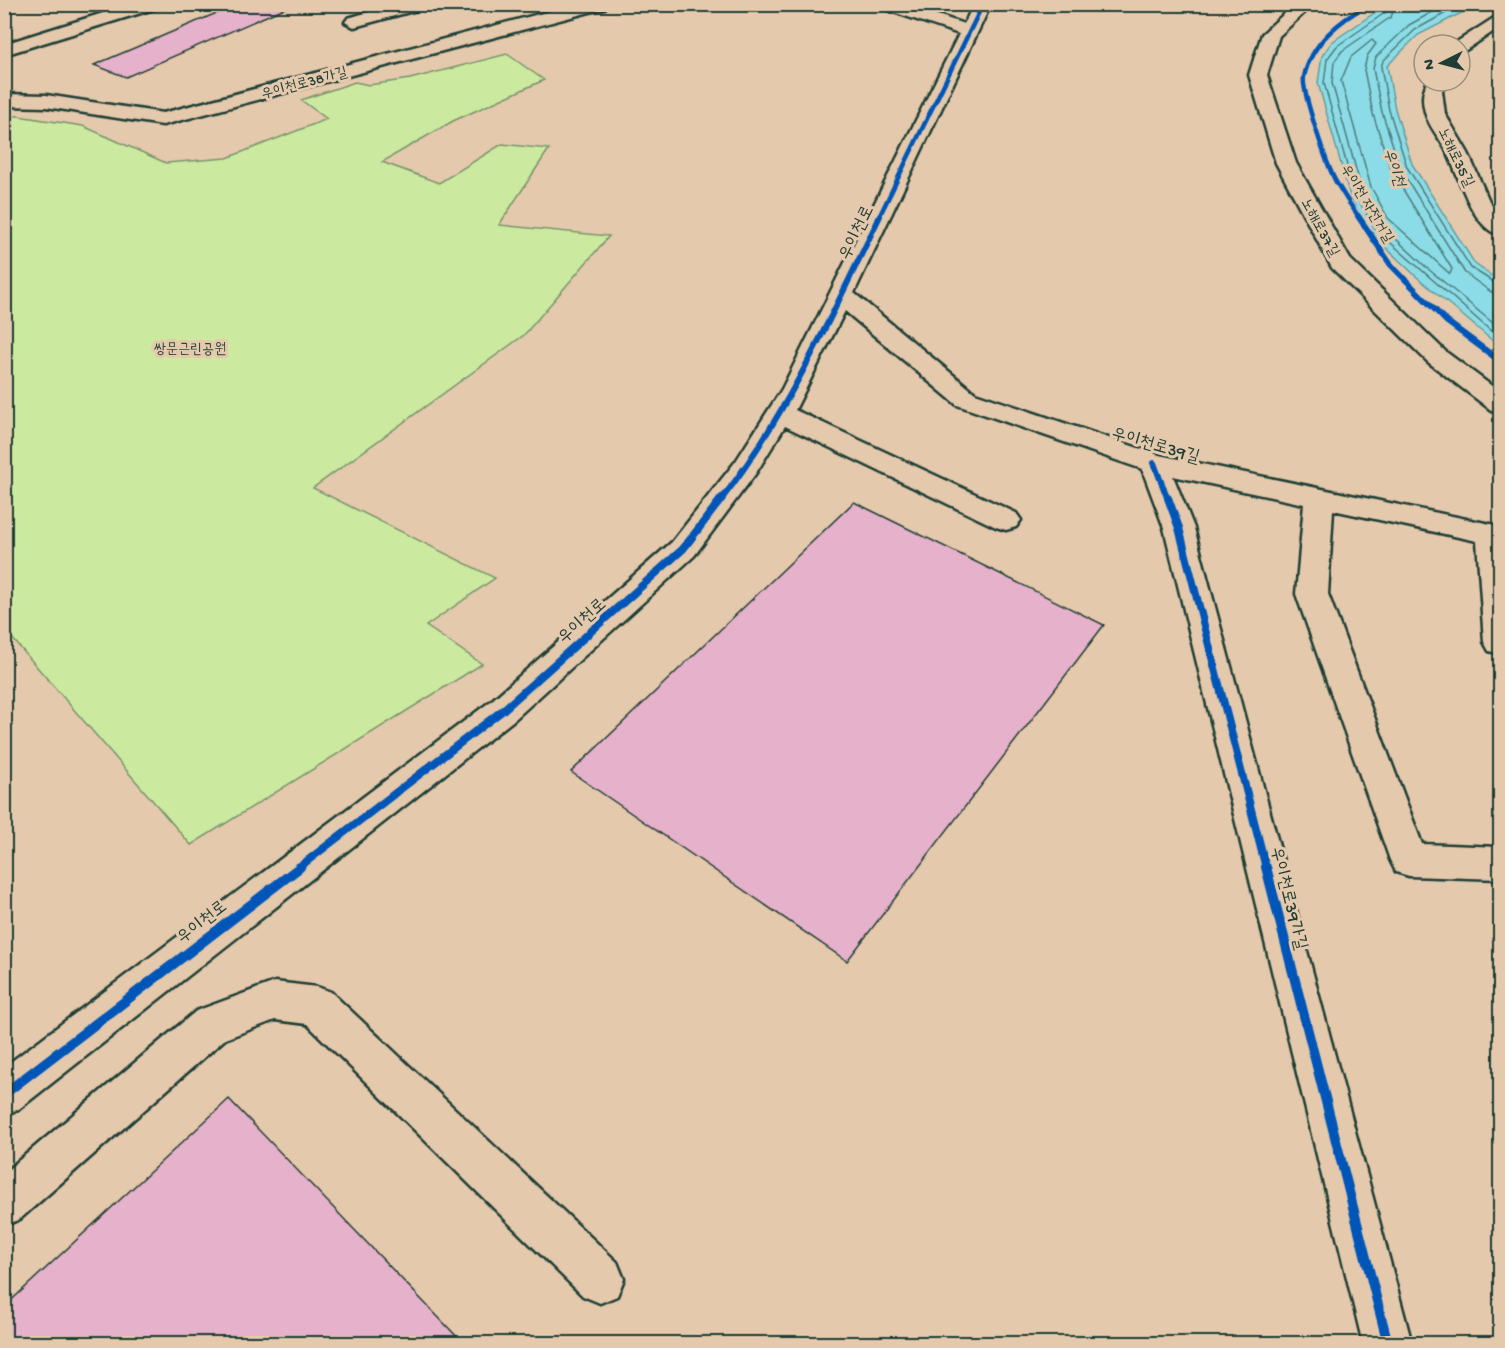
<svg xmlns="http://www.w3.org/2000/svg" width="1505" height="1348" font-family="'Gochi Hand','Poor Story',sans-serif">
  <rect width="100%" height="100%" fill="#e5c9ac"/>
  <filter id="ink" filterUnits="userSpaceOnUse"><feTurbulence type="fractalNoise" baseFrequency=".0167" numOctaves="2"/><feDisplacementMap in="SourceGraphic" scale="12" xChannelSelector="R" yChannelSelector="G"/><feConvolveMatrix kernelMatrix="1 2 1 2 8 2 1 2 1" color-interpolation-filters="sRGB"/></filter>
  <g filter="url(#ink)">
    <path fill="#cce9a0" stroke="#76936a" stroke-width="1.5" d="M507,54L544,80L453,121L382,162L439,183L502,144L549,149L499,225L609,236L524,335L313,488L495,578L426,626L482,664L191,845L5,630V116H18L83,126L166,163L227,158L327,119L301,100L355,82L369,85L410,79Z"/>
    <path fill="#8cdce7" stroke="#609c9f" stroke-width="1.5" d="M1386,5H1477L1418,35L1387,66L1395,109L1412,164L1475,264L1500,282V347L1418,278L1370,233L1350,196L1318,83L1322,56L1332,42Z"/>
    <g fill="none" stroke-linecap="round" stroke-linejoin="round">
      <path stroke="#4b7d7c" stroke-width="1.5" d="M1389,4L1386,12L1337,46L1327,59L1324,83L1355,194L1375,229L1500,339
        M1396,4L1391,17L1342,51L1334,62L1332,83L1362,191L1381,225L1427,268L1500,329
        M1447,4L1409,25L1376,57L1373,69L1382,112L1401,170L1465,273L1491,292L1500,294
        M1462,4L1415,30L1383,61L1381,67L1389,110L1407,167L1471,268L1500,286
        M1372,40L1376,44L1367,56L1364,70L1373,114L1391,170L1452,269L1450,274L1388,218L1371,187L1341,81L1351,57Z"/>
    </g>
    <path fill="#e6b1ca" stroke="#1f3d34" stroke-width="1.5" d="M238,4H294L126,77L94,65Z
      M854,502L1104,625L847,961L571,772Z
      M229,1099L464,1344H4V1307Z"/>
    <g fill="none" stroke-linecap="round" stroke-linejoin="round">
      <defs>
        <path id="minor" d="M132,4H159L157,8L4,55V44Z
          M397,4H426L424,8L354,27L345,22L348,18Z
          M577,4H607L605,8L163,125L46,107L4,106V94L46,95L163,113Z
          M879,4H905L964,24L974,4H991L854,293L975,393L1159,455L1500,526V654L1489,651L1484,642L1477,541L1333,510L1328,594L1422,844L1500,847V879L1409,876L1396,872L1390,860L1296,594L1304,504L1173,476L1194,528L1412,1344H1363L1164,528L1142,469L957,405L845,311L795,410L1016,513L1021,520L1016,527L1006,530L996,527L785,426L756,473L694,556L515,719L19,1109L4,1115V1067L491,701L672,542L736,461L782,389L959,34L881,8Z
          M1295,4H1314L1279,36L1267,75L1296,163L1350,259L1446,352L1500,392V412L1491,410L1428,362L1332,268L1276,163L1249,75L1262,34Z
          M1500,14V27L1466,50L1460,51V45H1452Z
          M1428,81H1446L1442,91L1445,114L1468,153L1489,201L1500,215V235C1472,229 1459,175 1447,152C1441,139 1428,126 1425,112C1422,100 1422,91 1428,81Z
          M275,982L317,987L331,992L617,1262L624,1279L617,1296L600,1303L583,1296L307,1024L275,1020L225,1039L20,1219L4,1226V1173L196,1011Z"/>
      </defs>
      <use href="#minor" stroke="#1f3d34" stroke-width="5"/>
      <use href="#minor" fill="#e5c9ac" fill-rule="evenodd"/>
      <defs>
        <path id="cycleway-far3" d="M879,217L983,4
          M1359,217C1351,206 1343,194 1336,182C1328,168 1301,90 1304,77C1311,43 1341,19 1370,4"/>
        <path id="cycleway-far2" d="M1358,216L1391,265L1446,321L1500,361
          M1154,463L1168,500
          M721,500C788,413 832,314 880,216"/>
        <path id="cycleway-far1" d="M1168,498L1179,528L1266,868
          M298,868L503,710L683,549L722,498"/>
        <path id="cycleway" d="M1266,867L1388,1344
          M4,1094L300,867"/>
      </defs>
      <use href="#cycleway-far3" stroke="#e5c9ac" stroke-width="7"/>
      <use href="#cycleway-far2" stroke="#e5c9ac" stroke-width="9"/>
      <use href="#cycleway-far1" stroke="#e5c9ac" stroke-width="11"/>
      <use href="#cycleway" stroke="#e5c9ac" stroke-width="14"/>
      <use href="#cycleway-far3" stroke="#0057b8" stroke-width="4.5"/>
      <use href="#cycleway-far2" stroke="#0057b8" stroke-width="6"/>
      <use href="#cycleway-far1" stroke="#0057b8" stroke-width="8"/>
      <use href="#cycleway" stroke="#0057b8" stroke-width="10"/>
    </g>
  </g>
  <g text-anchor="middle" stroke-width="6" stroke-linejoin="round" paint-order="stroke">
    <g font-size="15" fill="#1f3d34" stroke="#e5c9ac">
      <text transform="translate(304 82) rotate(-15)" y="5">우이천로38가길</text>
      <text transform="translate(1457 157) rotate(64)" y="5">노해로35길</text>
      <text transform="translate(1368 203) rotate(59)" y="5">우이천 자전거길</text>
      <text transform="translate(1321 227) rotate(61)" y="5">노해로37길</text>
    </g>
    <g font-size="15" fill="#284639" stroke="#e5c9ac">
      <text x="190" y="353">쌍문근린공원</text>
    </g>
    <g font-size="16" font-style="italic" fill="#24453d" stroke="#e5c9ac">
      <text transform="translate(1396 167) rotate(72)" y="6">우이천</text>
    </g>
    <g font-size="18" fill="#1f3d34" stroke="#e5c9ac">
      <text transform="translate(855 232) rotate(-64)" y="6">우이천로</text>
      <text transform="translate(1156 444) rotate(16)" y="6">우이천로39길</text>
      <text transform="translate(581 620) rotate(-42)" y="6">우이천로</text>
      <text transform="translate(1290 898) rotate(76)" y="6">우이천로39가길</text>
      <text transform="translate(201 921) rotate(-38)" y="6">우이천로</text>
    </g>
  </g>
  <rect width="1505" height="1348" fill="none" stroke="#e5c9ac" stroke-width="24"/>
  <rect x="12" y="12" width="1481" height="1324" fill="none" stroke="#1f3d34" stroke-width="2" filter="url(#ink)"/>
  <g transform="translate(1442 63) rotate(264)"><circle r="28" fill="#e5c9ac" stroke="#96917c" stroke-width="1.5"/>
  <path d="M0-4.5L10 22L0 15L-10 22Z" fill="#1f3d34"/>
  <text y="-9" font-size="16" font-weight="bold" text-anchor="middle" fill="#1f3d34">N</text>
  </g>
</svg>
